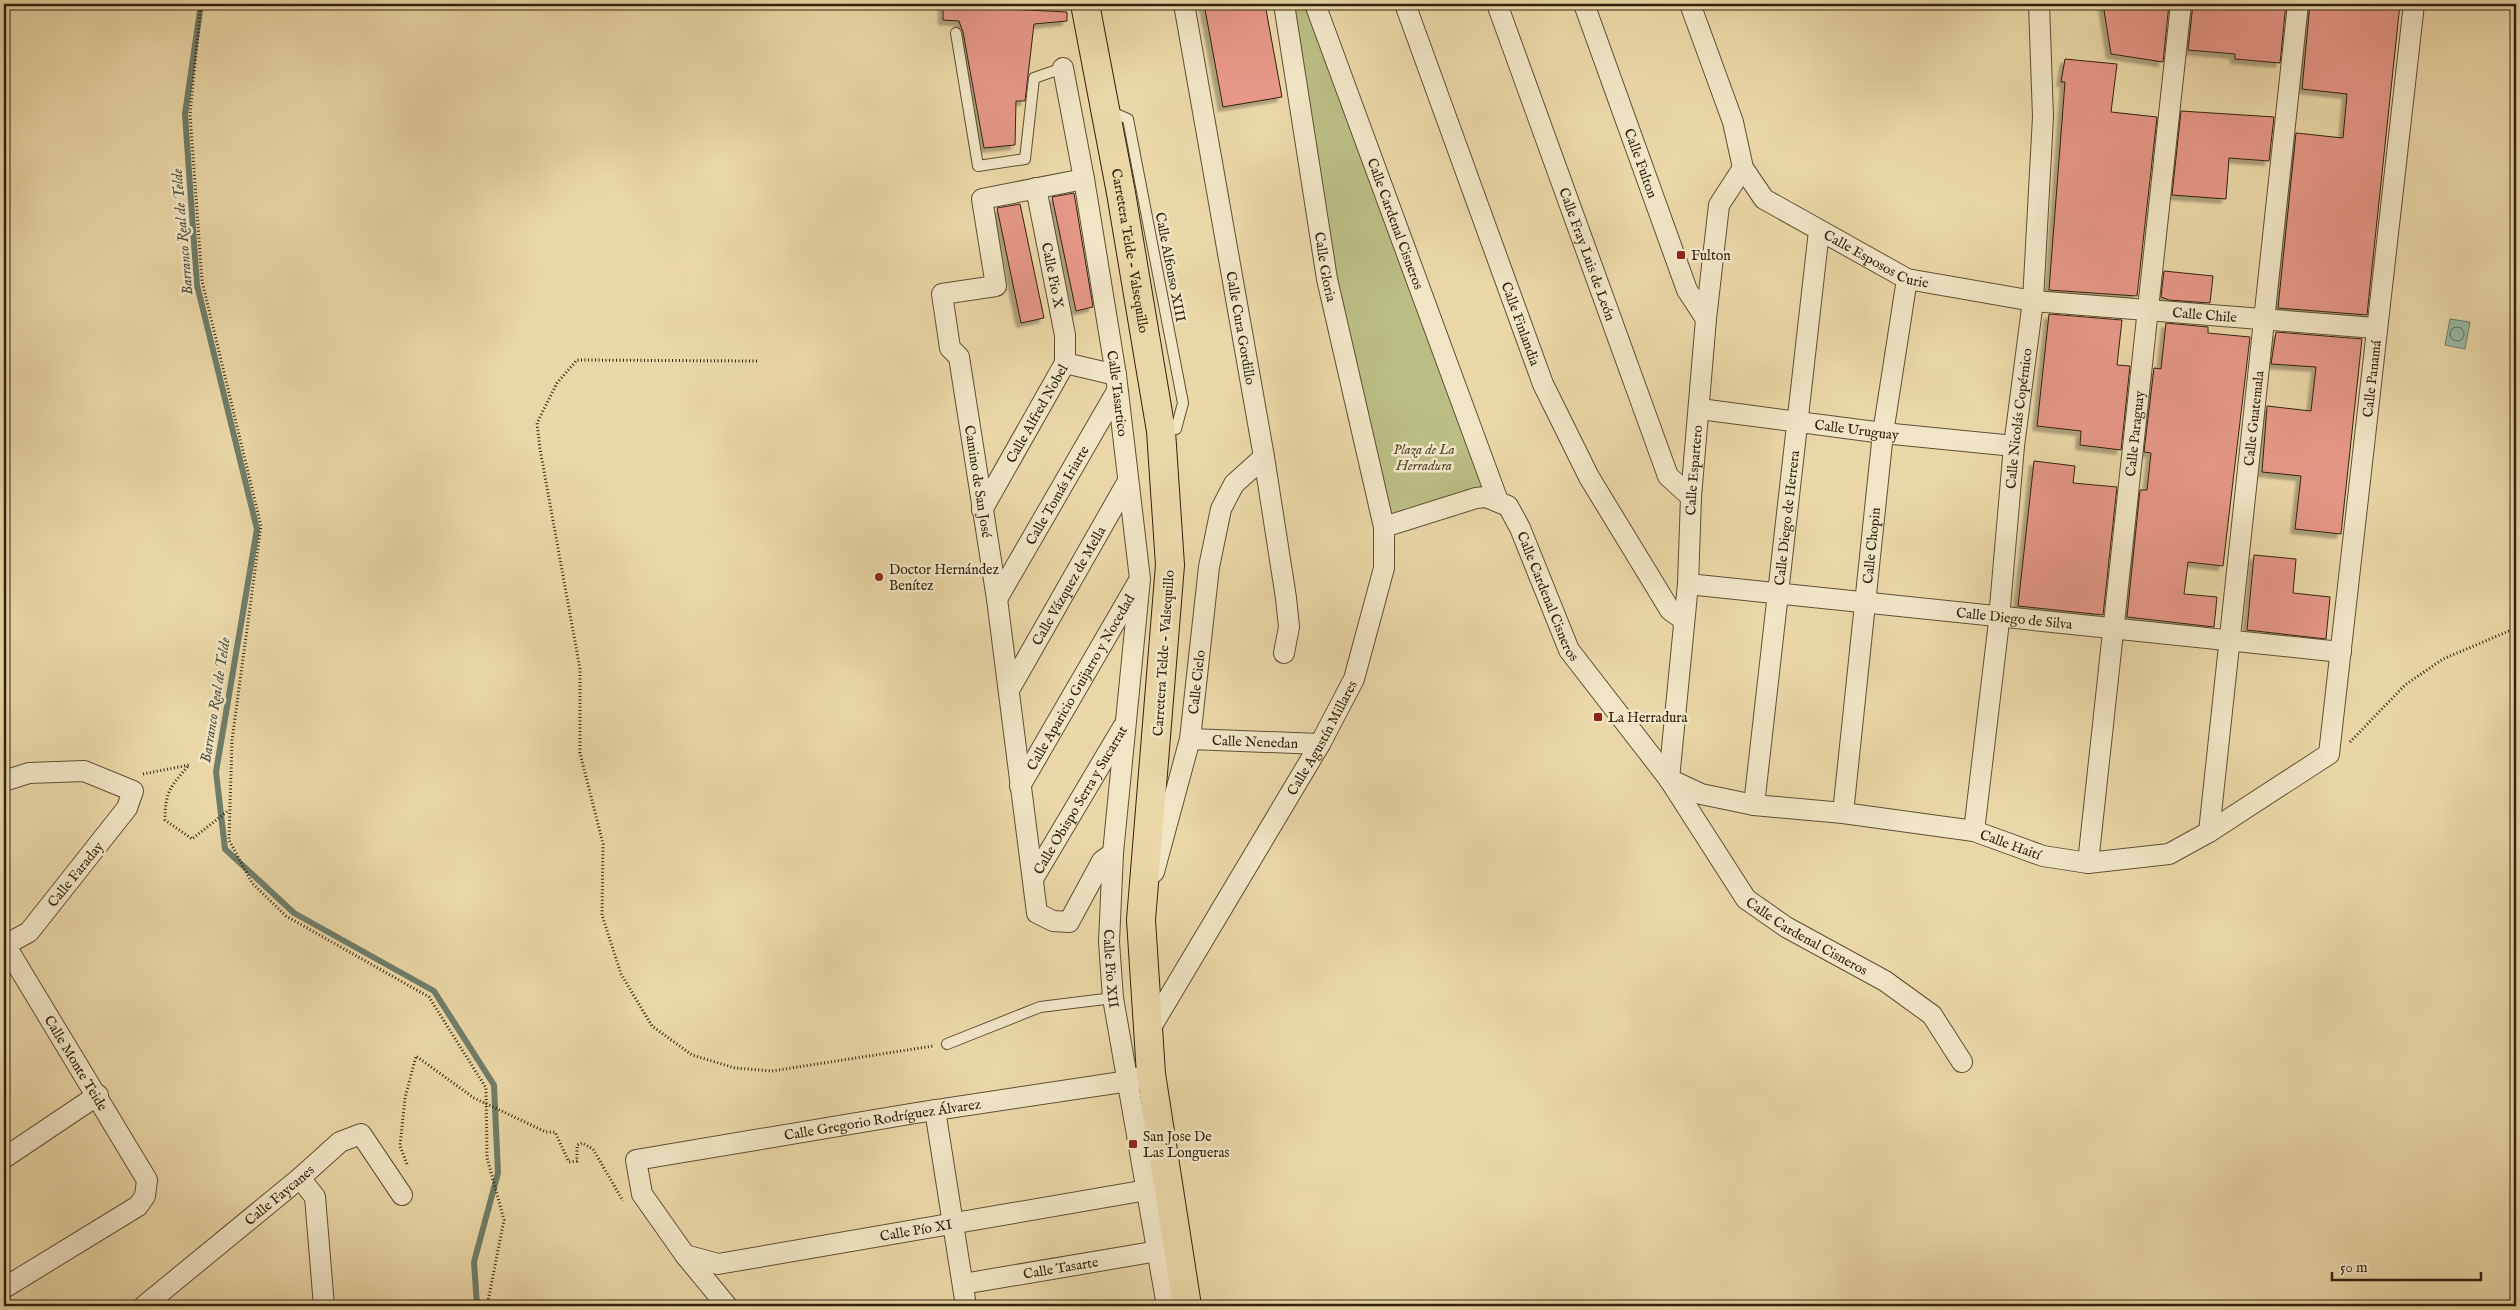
<svg xmlns="http://www.w3.org/2000/svg" width="2520" height="1310" font-family="'IM FELL English',serif">
  <defs>
    <filter id="shadow"><feDropShadow dx="-4.5" dy="4.5" stdDeviation="1" flood-color="#0004"/></filter>
  </defs>
  <rect width="100%" height="100%" fill="#ead7a7"/>
  <filter id="stains"><feTurbulence type="fractalNoise" baseFrequency=".004" numOctaves="4"/><feColorMatrix values="0 0 0 0 .2 0 0 0 0 .09 0 0 0 0 .02 0 0 0 .5 -.17"/></filter>
  <radialGradient id="worn" r=".72"><stop offset=".6" stop-color="#630" stop-opacity="0"/><stop offset="1" stop-color="#630" stop-opacity=".3"/></radialGradient>
  <path fill="#babd84" stroke="#767049" d="M1289,4H1310L1488,491L1389,521L1332,280Z"/>
  <path fill="#98baa6" stroke="#6f7d69" d="M2450,319L2470,322L2465,349L2445,345Z"/>
  <g fill="none" stroke-linecap="round" stroke-linejoin="round">
    <path stroke="#656e5a" stroke-width="1" d="M2450 334a7 7 0 1 1 14 0a7 7 0 1 1-14 0Z"/>
    <path stroke="#6f7d69" stroke-width="6" d="M201,4L185,114L197,285L257,529L216,772L225,849L294,913L434,991L494,1085L498,1173L474,1262L477,1306"/>
  </g>
  <path fill="#e69787" stroke="#32220e" filter="url(#shadow)" d="M943,4H1008V9L1067,12V21L1034,24L1025,101H1016L1015,145L984,148L963,32L959,21L943,20Z
    M1204,4H1265L1282,97L1223,107Z
    M2103,4H2169L2163,62L2111,54Z
    M2193,4H2286L2280,63L2235,59V54L2188,50Z
    M2310,4H2400L2367,315L2278,308L2296,133L2343,138L2347,94L2302,89Z
    M2065,59L2117,64L2111,112L2157,117L2137,296L2049,290L2065,82H2061Z
    M2181,111L2274,117L2269,161L2229,158L2226,199L2172,195Z
    M1074,193L1093,307L1076,311L1052,197Z
    M1020,204L1044,318L1021,323L997,208Z
    M2164,271L2213,276L2210,303L2169,300L2161,297Z
    M2049,314L2122,320L2117,365L2130,366L2121,450L2080,445L2081,431L2037,426Z
    M2166,323L2208,327V333L2250,337L2223,566L2188,562L2184,594L2217,597L2214,627L2127,617L2140,490H2147L2151,453L2144,452L2154,368L2161,369Z
    M2276,332L2362,339L2341,534L2295,529L2301,476L2262,472L2267,406L2311,411L2316,367L2271,364Z
    M2034,461L2075,466L2073,483L2117,487L2103,615L2018,606Z
    M2254,555L2296,559L2293,593L2330,597L2326,639L2247,630Z"/>
  <g fill="none" stroke-linecap="round" stroke-linejoin="round">
    <defs>
      <path id="lane" d="M956,33L978,166L1025,159L1034,78L1063,68
        M1109,111L1128,119L1183,403L1176,429L1162,431
        M947,1044L1040,1007L1113,998"/>
      <g id="street">
        <path id="s1" d="M1184,4L1264,457L1286,598L1289,627L1284,653"/>
        <path id="s2" d="M1284,4L1327,279L1384,527"/>
        <path id="s3" d="M1315,4L1498,501"/>
        <path id="s4" d="M1405,4L1543,384L1589,477L1670,610L1684,620"/>
        <path id="s5" d="M1497,4L1668,476L1691,497"/>
        <path id="s6" d="M1584,4L1687,290L1706,319"/>
        <path id="s7" d="M1690,4L1733,122L1743,168L1764,199L1907,279L2033,301L2375,328"/>
        <path id="s8" d="M1063,68L1084,179L1116,375L1140,579L1113,853L1109,942L1113,998L1167,1306"/>
        <path id="s9" d="M1084,179L982,199L996,286L942,294L950,348L959,357L997,599L1037,913L1053,921L1069,922L1102,861L1113,853"/>
        <path id="s10" d="M1036,188L1065,335V363"/>
        <path id="s11" d="M1700,409L1883,433L2014,446"/>
        <path id="s12" d="M982,510L1065,363L1116,375"/>
        <path id="s13" d="M1688,584L2341,652"/>
        <path id="s14" d="M997,599L1117,391"/>
        <path id="s15" d="M1009,690L1128,481"/>
        <path id="s16" d="M1190,739L1320,744"/>
        <path id="s17" d="M1669,779L1701,794L1754,805L1843,813L1974,831L2043,856L2088,863L2169,854L2209,832L2329,754L2414,4"/>
        <path id="s18" d="M1669,779L1688,584L1691,497L1706,319L1719,205L1743,168"/>
        <path d="M4,781L29,773L84,771L133,791L127,808L29,932L5,945"/>
        <path id="s19" d="M1020,786L1137,584"/>
        <path id="s20" d="M1754,805L1819,231"/>
        <path id="s21" d="M1843,813L1883,433L1907,279"/>
        <path id="s22" d="M1974,831L1998,630L2014,446L2033,301L2043,117L2039,4"/>
        <path id="s23" d="M2209,832L2298,4"/>
        <path id="s24" d="M2088,863L2181,4"/>
        <path id="s25" d="M1154,872L1190,739L1209,567L1221,509L1234,484L1264,457"/>
        <path id="s26" d="M1033,879L1123,727"/>
        <path id="s27" d="M4,943L147,1180L145,1196L138,1206L4,1288"/>
        <path id="s28" d="M1147,1034L1320,744L1354,679L1384,568V527L1476,498L1486,497L1508,506L1520,528L1569,650L1669,779L1746,899L1786,927L1885,981L1932,1015L1962,1062"/>
        <path d="M935,1110L966,1306"/>
        <path d="M4,1158L98,1095"/>
        <path d="M300,1178L315,1197L324,1306"/>
        <path id="s29" d="M685,1255L718,1264L1147,1190"/>
        <path id="s30" d="M963,1284L1158,1251"/>
        <path id="s31" d="M144,1306L300,1178L340,1142L361,1134L402,1195"/>
        <path id="s32" d="M727,1306L685,1255L642,1194L636,1160L916,1113L1129,1081L1141,1077"/>
      </g>
      <g id="primary">
        <path id="s33" d="M1085,4L1121,193L1161,431L1170,565L1141,920L1151,1074L1187,1306"/>
      </g>
    </defs>
    <use href="#lane" stroke="#604f34" stroke-width="12"/>
    <use href="#street" stroke="#604f34" stroke-width="22"/>
    <use href="#primary" stroke="#32220e" stroke-width="30"/>
    <path stroke="#32220e" stroke-width="3" stroke-dasharray="1 2.5" stroke-linecap="butt" d="M201,4L190,114L202,281L261,526L232,740L229,840L252,883L286,916L429,997L486,1088L487,1158L504,1220L487,1306
      M757,361L577,360L557,383L537,423L540,449L580,669V753L603,844L602,915L621,974L652,1026L692,1055L735,1068L772,1071L933,1046
      M2350,742L2405,685L2443,659L2516,628
      M143,774L189,765C171,786 165,791 165,820L192,839L229,810
      M407,1164L400,1146L405,1098L416,1056L474,1098L546,1132H555L569,1162L577,1161V1145L582,1143L593,1149L623,1201"/>
    <use href="#lane" stroke="#f1e5c6" stroke-width="10"/>
    <use href="#street" stroke="#f1e5c6" stroke-width="20"/>
    <use href="#primary" stroke="#ead7a7" stroke-width="28"/>
  </g>
  <g fill="#8f2418" stroke="#f1e5c6" stroke-width="2">
    <rect x="1676" y="250" width="10" height="10" rx="2.5"/>
    <circle cx="879" cy="577" r="5"/>
    <rect x="1593" y="712" width="10" height="10" rx="2.5"/>
    <rect x="1128" y="1139" width="10" height="10" rx="2.5"/>
  </g>
  <g text-anchor="middle" stroke-width="5" stroke-linejoin="round" paint-order="stroke">
    <g font-size="14" fill="#32220e" stroke="#f1e5c6">
      <text dy="5" stroke="none"><textPath href="#s6" startOffset="169">Calle Fulton</textPath></text>
      <text dy="5" stroke="none"><textPath href="#s3" startOffset="234">Calle Cardenal Cisneros</textPath></text>
      <text dy="5" stroke="none"><textPath href="#s33" startOffset="251">Carretera Telde - Valsequillo</textPath></text>
      <text dy="5" stroke="none"><textPath href="#s5" startOffset="266">Calle Fray Luis de León</textPath></text>
      <text dy="5" stroke="none"><textPath href="#s7" startOffset="338">Calle Esposos Curie</textPath></text>
      <text transform="translate(1171 267) rotate(79)" y="5">Calle Alfonso XIII</text>
      <text dy="5" stroke="none"><textPath href="#s2" startOffset="266">Calle Gloria</textPath></text>
      <text dy="5" stroke="none"><textPath href="#s10" startOffset="89">Calle Pio X</textPath></text>
      <text dy="5" stroke="none"><textPath href="#s7" startOffset="674">Calle Chile</textPath></text>
      <text dy="5" stroke="none"><textPath href="#s4" startOffset="340">Calle Finlandia</textPath></text>
      <text dy="5" stroke="none"><textPath href="#s1" startOffset="329">Calle Cura Gordillo</textPath></text>
      <text dy="5" stroke="none"><textPath href="#s17" startOffset="1078">Calle Panamá</textPath></text>
      <text dy="5" stroke="none"><textPath href="#s8" startOffset="330">Calle Tasartico</textPath></text>
      <text dy="5" stroke="none"><textPath href="#s12" startOffset="111">Calle Alfred Nobel</textPath></text>
      <text dy="5" stroke="none"><textPath href="#s22" startOffset="415">Calle Nicolás Copérnico</textPath></text>
      <text dy="5" stroke="none"><textPath href="#s23" startOffset="416">Calle Guatemala</textPath></text>
      <text dy="5" stroke="none"><textPath href="#s11" startOffset="158">Calle Uruguay</textPath></text>
      <text dy="5" stroke="none"><textPath href="#s24" startOffset="432">Calle Paraguay</textPath></text>
      <text dy="5" stroke="none"><textPath href="#s18" startOffset="310">Calle Espartero</textPath></text>
      <text dy="5" stroke="none"><textPath href="#s9" startOffset="440">Camino de San José</textPath></text>
      <text dy="5" stroke="none"><textPath href="#s14" startOffset="120">Calle Tomás Iriarte</textPath></text>
      <text dy="5" stroke="none"><textPath href="#s20" startOffset="289">Calle Diego de Herrera</textPath></text>
      <text dy="5" stroke="none"><textPath href="#s21" startOffset="269">Calle Chopin</textPath></text>
      <text dy="5" stroke="none"><textPath href="#s15" startOffset="120">Calle Vázquez de Mella</textPath></text>
      <text dy="5" stroke="none"><textPath href="#s28" startOffset="796">Calle Cardenal Cisneros</textPath></text>
      <text dy="5" stroke="none"><textPath href="#s13" startOffset="328">Calle Diego de Silva</textPath></text>
      <text transform="translate(1163 653) rotate(-86)" y="5">Carretera Telde - Valsequillo</text>
      <text dy="5" stroke="none"><textPath href="#s19" startOffset="120">Calle Aparicio Guijarro y Nocedad</textPath></text>
      <text dy="5" stroke="none"><textPath href="#s25" startOffset="195">Calle Cielo</textPath></text>
      <text dy="5" stroke="none"><textPath href="#s28" startOffset="344">Calle Agustín Millares</textPath></text>
      <text dy="5" stroke="none"><textPath href="#s16" startOffset="65">Calle Nenedan</textPath></text>
      <text dy="5" stroke="none"><textPath href="#s26" startOffset="92">Calle Obispo Serra y Sucarrat</textPath></text>
      <text dy="5" stroke="none"><textPath href="#s17" startOffset="350">Calle Haití</textPath></text>
      <text transform="translate(75 874) rotate(-51)" y="5">Calle Faraday</text>
      <text dy="5" stroke="none"><textPath href="#s28" startOffset="1231">Calle Cardenal Cisneros</textPath></text>
      <text dy="5" stroke="none"><textPath href="#s8" startOffset="908">Calle Pio XII</textPath></text>
      <text dy="5" stroke="none"><textPath href="#s27" startOffset="140">Calle Monte Teide</textPath></text>
      <text dy="5" stroke="none"><textPath href="#s32" startOffset="425">Calle Gregorio Rodríguez Álvarez</textPath></text>
      <text dy="5" stroke="none"><textPath href="#s31" startOffset="175">Calle Faycanes</textPath></text>
      <text dy="5" stroke="none"><textPath href="#s29" startOffset="235">Calle Pío XI</textPath></text>
      <text dy="5" stroke="none"><textPath href="#s30" startOffset="99">Calle Tasarte</textPath></text>
    </g>
    <g font-size="14" fill="#32220e" stroke="#f1e5c6" text-anchor="start">
      <text x="1691" y="260">Fulton</text>
      <text x="889" y="574">Doctor Hernández<tspan x="889" dy="16">Benítez</tspan></text>
      <text x="1608" y="722">La Herradura</text>
      <text x="1143" y="1141">San Jose De<tspan x="1143" dy="16">Las Longueras</tspan></text>
    </g>
    <g font-size="14" font-style="italic" fill="#54492c" stroke="#f1e5c6">
      <text x="1424" y="454">Plaza de La<tspan x="1424" dy="16">Herradura</tspan></text>
    </g>
    <g font-size="15" font-style="italic" fill="#51503c" stroke="#f1e5c6">
      <text transform="translate(182 232) rotate(-95)" y="5">Barranco Real de Telde</text>
      <text transform="translate(215 700) rotate(-81)" y="5">Barranco Real de Telde</text>
    </g>
  </g>
  <rect width="2520" height="1310" fill="none" stroke="#ead7a7" stroke-width="20"/>
  <rect x="5" y="5" width="2510" height="1300" fill="none" stroke="#32220e" stroke-width="2.5"/>
  <rect x="10" y="10" width="2500" height="1290" fill="none" stroke="#32220e"/>
  <path d="M2332 1272v8h149v-8" fill="none" stroke="#32220e" stroke-width="2.5"/>
  <text x="2340" y="1272" font-size="15" fill="#32220e" stroke="#f1e5c6" stroke-width="4" paint-order="stroke">50 m</text>
  <rect width="100%" height="100%" filter="url(#stains)"/>
  <rect width="100%" height="100%" fill="url(#worn)"/>
</svg>
